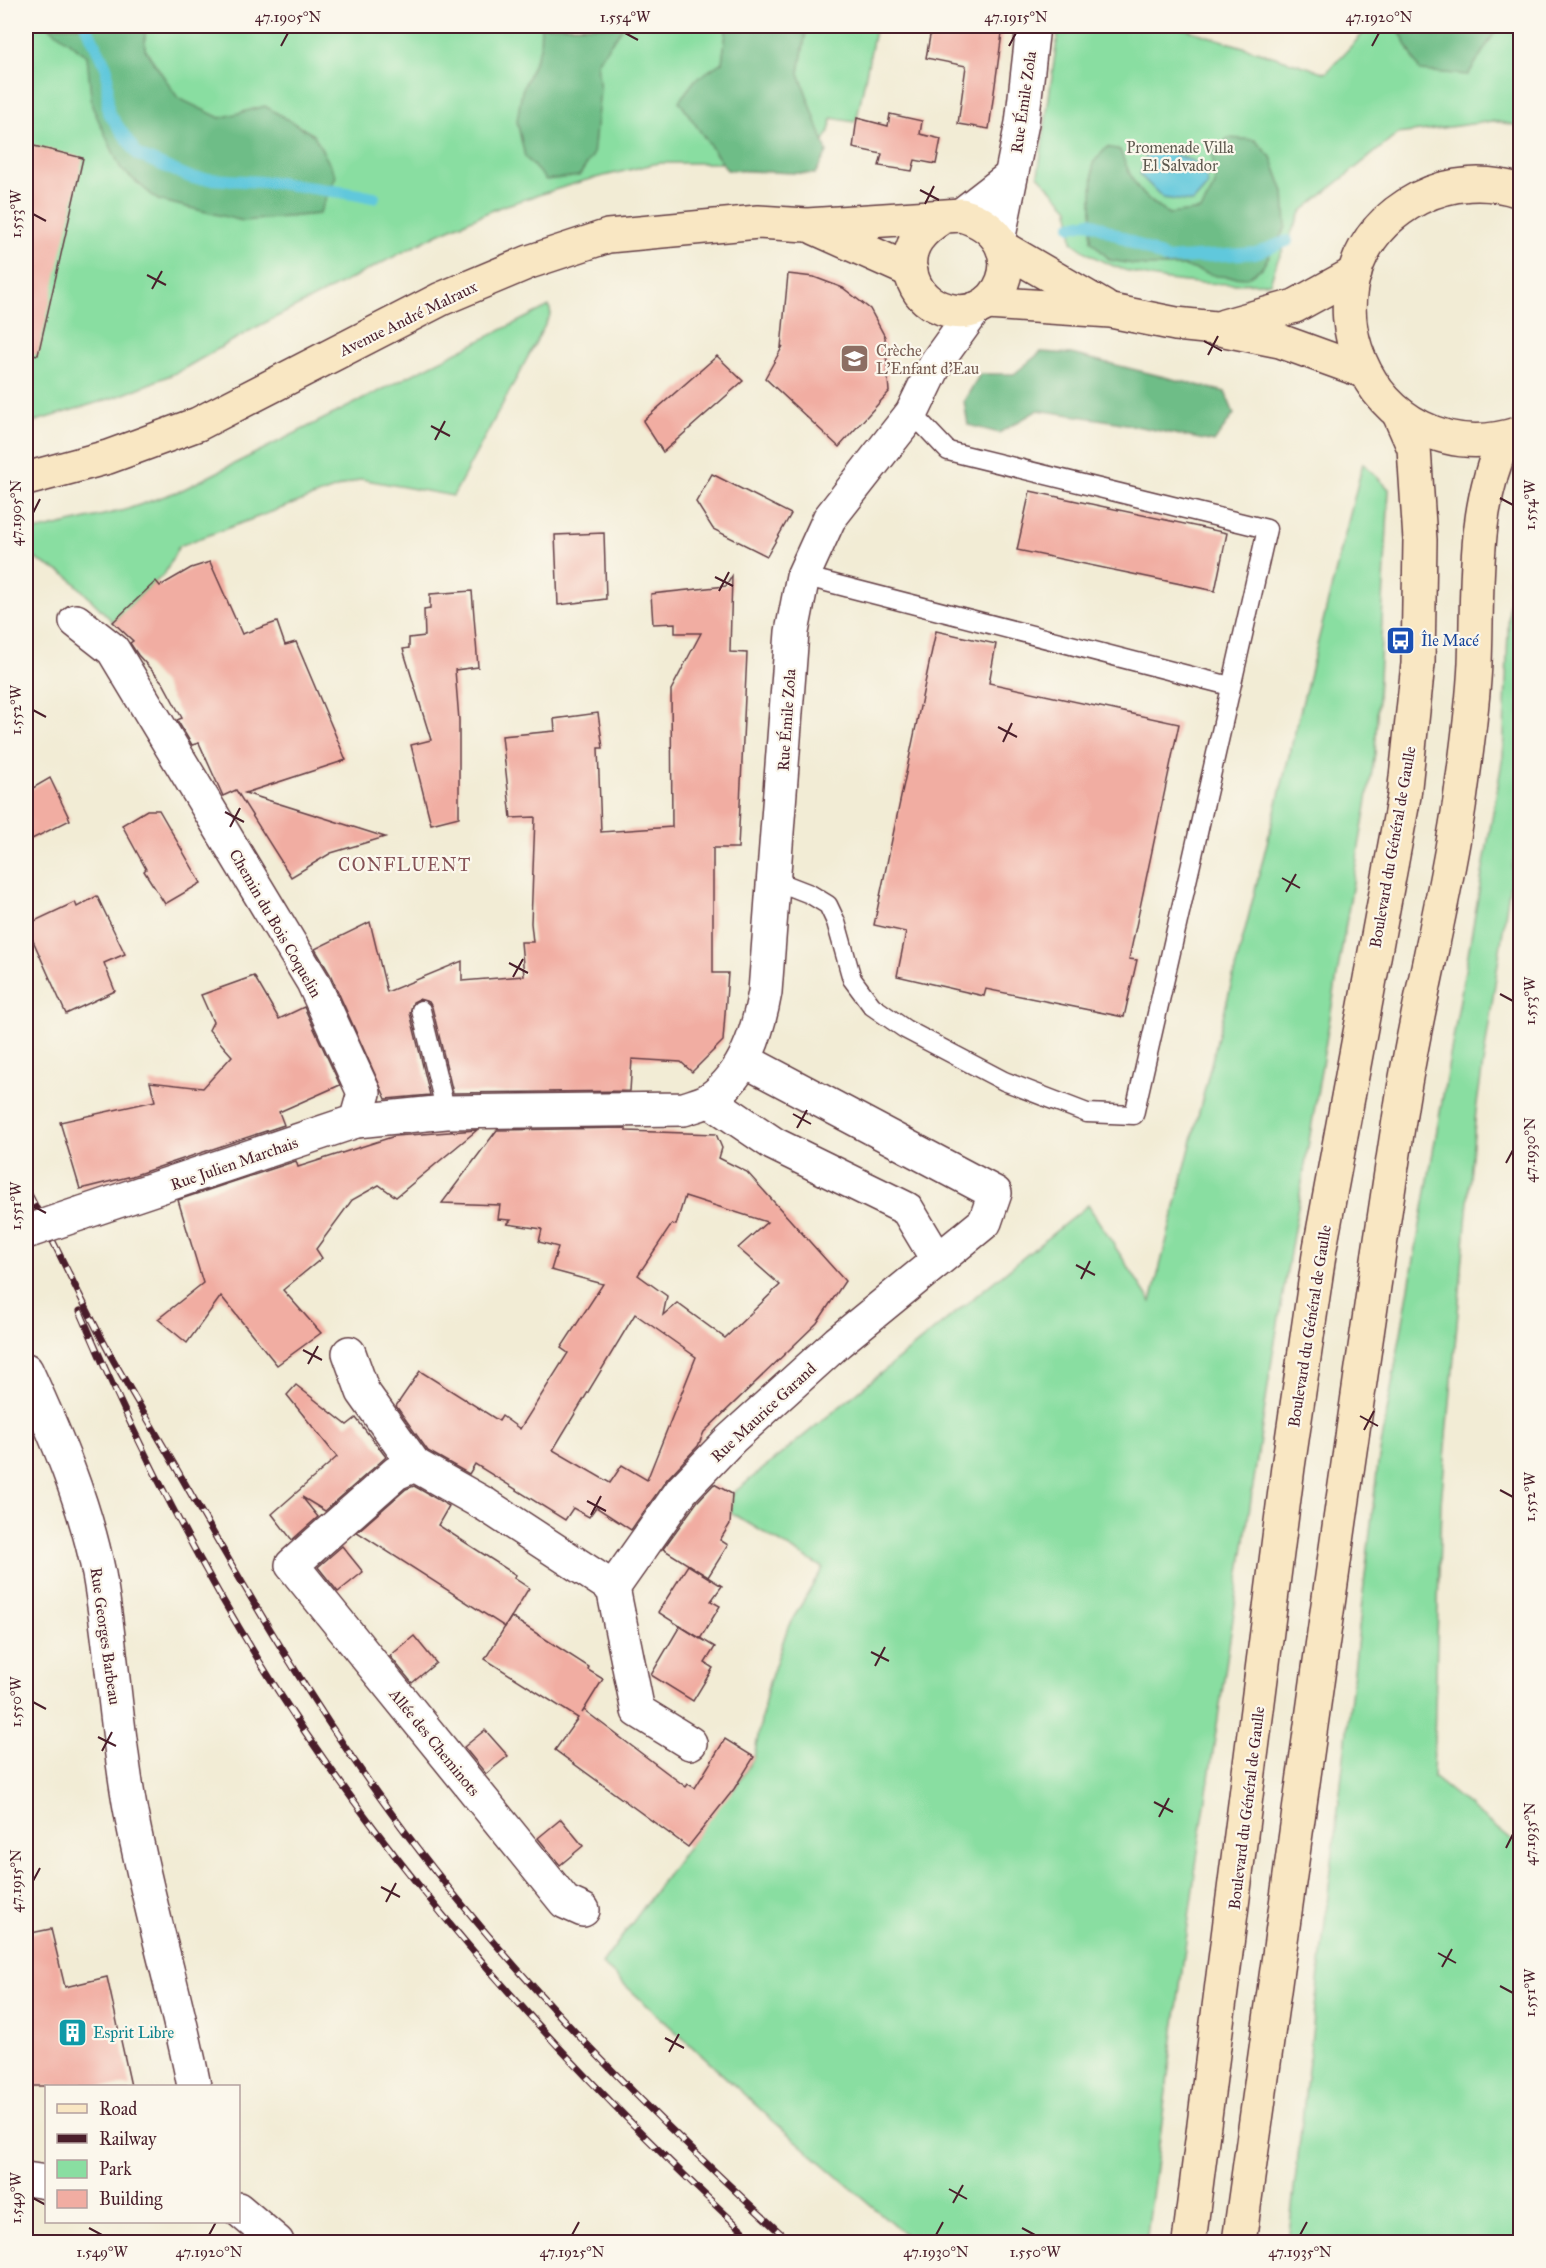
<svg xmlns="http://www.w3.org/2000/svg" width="1546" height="2268" font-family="'IM FELL Great Primer',serif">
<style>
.green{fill:#89dea1;stroke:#6a7e66;stroke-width:1.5}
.forest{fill:#6ebd87;stroke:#5c6e59;stroke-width:1.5}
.water{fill:#60c8dc;stroke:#557484;stroke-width:1.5}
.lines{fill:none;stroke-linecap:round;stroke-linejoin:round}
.stream{stroke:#60c8dc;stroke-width:12}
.building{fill:#f1ada2;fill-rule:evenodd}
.lane-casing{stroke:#633e44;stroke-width:21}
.street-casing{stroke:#633e44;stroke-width:36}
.secondary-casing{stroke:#633e44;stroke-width:36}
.lane{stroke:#fff;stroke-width:18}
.street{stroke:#fff;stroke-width:33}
.secondary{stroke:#f9e7c3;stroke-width:33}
.rail-casing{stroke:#4a1f2b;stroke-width:7}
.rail{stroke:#fbf7ec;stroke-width:4.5;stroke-dasharray:14;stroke-linecap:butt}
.street-bridge-casing{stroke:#633e44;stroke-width:36;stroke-linecap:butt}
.street-bridge{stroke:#fff;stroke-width:33}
.ticks{fill:none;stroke:#4a1f2b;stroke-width:2}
.labels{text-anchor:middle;stroke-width:4.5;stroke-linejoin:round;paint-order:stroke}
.street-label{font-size:16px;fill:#4a1f2b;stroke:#fbf7ec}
.park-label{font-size:16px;fill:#5d584e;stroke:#fbf7ec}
.education-label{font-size:16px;fill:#785e54;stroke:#fbf7ec;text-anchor:start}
.transit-label{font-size:16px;fill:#164399;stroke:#fbf7ec;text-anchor:start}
.culture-label{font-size:16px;fill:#0d838f;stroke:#fbf7ec;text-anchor:start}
.neighbourhood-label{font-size:18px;letter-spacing:1.5px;fill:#845155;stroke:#fbf7ec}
.neatline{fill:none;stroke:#4a1f2b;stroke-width:2}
.ticks-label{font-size:15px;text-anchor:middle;fill:#4a1f2b}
</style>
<rect width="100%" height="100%" fill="#fbf7ec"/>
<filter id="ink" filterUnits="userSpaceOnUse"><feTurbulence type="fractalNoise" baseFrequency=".0167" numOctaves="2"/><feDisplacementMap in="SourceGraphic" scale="12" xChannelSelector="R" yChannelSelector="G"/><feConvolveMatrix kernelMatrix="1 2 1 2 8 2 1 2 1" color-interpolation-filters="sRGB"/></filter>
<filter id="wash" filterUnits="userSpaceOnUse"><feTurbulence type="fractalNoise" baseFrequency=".008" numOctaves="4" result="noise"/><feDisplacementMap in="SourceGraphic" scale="24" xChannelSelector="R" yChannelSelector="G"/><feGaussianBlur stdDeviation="1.35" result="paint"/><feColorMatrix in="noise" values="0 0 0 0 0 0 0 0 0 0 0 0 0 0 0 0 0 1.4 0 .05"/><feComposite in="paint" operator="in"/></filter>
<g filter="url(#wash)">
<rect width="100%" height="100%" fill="#f2ecd5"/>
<!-- green -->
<g class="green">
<path d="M 26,26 L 876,26 L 857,118 L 854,122 L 832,118 L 829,131 L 810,173 L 735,163 L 658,163 L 583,181 L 500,207 L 438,234 L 251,330 L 178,372 L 119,396 L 26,424 Z"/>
<path d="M 1059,26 L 1176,26 L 1326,73 L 1370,26 L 1520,26 L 1520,126 L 1493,121 L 1398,134 L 1302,211 L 1277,262 L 1270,283 C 1204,285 1126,286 1072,242 L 1069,208 L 1038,175 Z"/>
<path d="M 549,306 L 551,314 L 453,496 L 361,479 L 179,546 L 165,573 L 113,622 L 68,576 L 26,554 L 26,533 L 125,510 L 182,490 Z"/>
<path d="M 1363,463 L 1389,489 L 1375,753 L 1273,1353 L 1197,1858 L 1146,2242 L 914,2242 L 771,2119 L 602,1964 L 720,1803 L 736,1787 L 754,1757 L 768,1686 L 788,1627 L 823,1568 L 731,1513 L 732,1494 L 1088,1205 L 1151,1302 Z"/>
<path d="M 1520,507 L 1520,816 L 1476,1111 L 1441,1503 L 1433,1777 L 1520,1847 L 1520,2242 L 1288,2242 L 1378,1463 L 1503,756 L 1513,509 Z"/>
</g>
<!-- forest -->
<g class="forest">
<path d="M 48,26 L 145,26 L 145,49 L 178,98 L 220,118 L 265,106 L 314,135 L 336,176 L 319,214 L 243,221 L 158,200 L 121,169 L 92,106 L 87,56 Z"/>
<path d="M 541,26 L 624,26 L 597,62 L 600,90 L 593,155 L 579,176 L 546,180 L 525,157 L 517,121 L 522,91 L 540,48 Z"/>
<path d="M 727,26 L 807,26 L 799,73 L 827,152 L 815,174 L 727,170 L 679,101 L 695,80 L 722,62 Z"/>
<path d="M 1402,26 L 1499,26 L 1468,75 L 1420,71 L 1400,32 Z"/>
<path d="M 1228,138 L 1255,140 L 1271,157 L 1284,192 L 1286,227 L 1262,268 L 1246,278 L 1217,276 L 1183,266 L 1145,266 L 1110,260 L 1091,241 L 1093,163 L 1107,147 L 1120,150 C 1132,182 1139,196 1169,214 L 1201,210 L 1215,185 L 1212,153 Z"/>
<path d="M 1041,352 L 1071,354 L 1225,392 L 1234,414 L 1214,442 L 1111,421 L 1038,410 L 999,433 L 968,425 L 964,401 L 980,374 L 1014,374 Z"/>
</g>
<!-- water -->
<path class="water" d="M 1158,147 L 1204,166 L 1208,185 L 1193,202 L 1163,198 L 1140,175 L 1145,158 Z"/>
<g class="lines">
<!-- stream -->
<g class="stream">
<path d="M 86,26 L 107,69 L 108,112 L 138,155 L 192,178 L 278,183 L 374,197"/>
<path d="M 1071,226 L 1090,222 L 1167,259 L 1256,253 L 1287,241"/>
</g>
</g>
<g id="blocks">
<!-- building -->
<g class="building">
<path d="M 942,26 L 1003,26 L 989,129 L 958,124 L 966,66 L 926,58 L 931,30 L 941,31 Z"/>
<path d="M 890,114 L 922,121 L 920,134 L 941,139 L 936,164 L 915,160 L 912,171 L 879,166 L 882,154 L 853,148 L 857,118 L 888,126 Z"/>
<path d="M 26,144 L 83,158 L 38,355 L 26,353 Z"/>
<path d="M 788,274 L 814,277 L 843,288 L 870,309 L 885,337 L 889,392 L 839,447 L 765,378 L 783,346 L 781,348 Z"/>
<path d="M 717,356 L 743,381 L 663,452 L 643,421 Z"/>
<path d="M 712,474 L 791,514 L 767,556 L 713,529 L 696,502 Z"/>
<path d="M 1030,491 L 1227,533 L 1215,591 L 1017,550 Z"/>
<path d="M 604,533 L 606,599 L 558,605 L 555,535 Z"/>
<path d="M 210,562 L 242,634 L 277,622 L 285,645 L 296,642 L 346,760 L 245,793 L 385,837 L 331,853 L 291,877 L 236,790 L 223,796 L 199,743 L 192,745 L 177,720 L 182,718 L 163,683 L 138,655 L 130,643 L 133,641 L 113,622 L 156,581 L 160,586 L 191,568 Z"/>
<path d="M 732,576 L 730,652 L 747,653 L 738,848 L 713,848 L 713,973 L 728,973 L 723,1041 L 692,1072 L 681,1062 L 632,1059 L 630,1091 L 453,1093 L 432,1007 L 429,1002 L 419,999 L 413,1002 L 410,1013 L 430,1095 L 386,1099 L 330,974 L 315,949 L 370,922 L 387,992 L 462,961 L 462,981 L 524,976 L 521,942 L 533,942 L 531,923 L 535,817 L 511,818 L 502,736 L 555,731 L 554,719 L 598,713 L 603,748 L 598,748 L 601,832 L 672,827 L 671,690 L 701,633 L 675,633 L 675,623 L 653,624 L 651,594 L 726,586 Z"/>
<path d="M 472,591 L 478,667 L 455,670 L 459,720 L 459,817 L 431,824 L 411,745 L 431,740 L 403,649 L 409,648 L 409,638 L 425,636 L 424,610 L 430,609 L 430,594 Z"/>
<path d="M 936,631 L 996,644 L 989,683 L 1179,724 L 1129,959 L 1137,960 L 1124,1017 L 986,989 L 984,996 L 897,976 L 906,932 L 874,925 Z"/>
<path d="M 50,778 L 70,820 L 26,842 L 26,792 Z"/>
<path d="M 147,810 L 159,810 L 201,883 L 165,904 L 144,871 L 146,869 L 122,825 Z"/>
<path d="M 97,896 L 125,954 L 104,963 L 115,991 L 66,1014 L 26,925 L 75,902 L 77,907 Z"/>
<path d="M 254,976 L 279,1019 L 304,1007 L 340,1085 L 279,1112 L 284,1125 L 132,1176 L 80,1189 L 60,1122 L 155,1101 L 150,1082 L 203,1088 L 232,1056 L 209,1030 L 213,1022 L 201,995 Z"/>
<path d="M 626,1128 L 626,1131 L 716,1134 L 722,1148 L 719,1158 L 747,1172 L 845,1281 L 817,1323 L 704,1432 L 698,1446 L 667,1479 L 631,1530 L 596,1507 L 589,1517 L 573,1508 L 565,1520 L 475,1464 L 469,1474 L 428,1451 L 396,1406 L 420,1371 L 499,1421 L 502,1416 L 520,1429 L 568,1353 L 561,1348 L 603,1284 L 551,1270 L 558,1247 L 539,1242 L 542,1229 L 507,1224 L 511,1220 L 498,1219 L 500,1205 L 442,1203 L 497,1130 ZM 685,1196 L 767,1222 L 738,1248 L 780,1285 L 725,1338 L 677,1303 L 663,1315 L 667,1296 L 638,1275 L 672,1224 L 676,1225 ZM 635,1314 L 696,1357 L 647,1480 L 622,1465 L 610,1483 L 553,1450 Z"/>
<path d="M 477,1130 L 396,1197 L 379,1185 L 352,1200 L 316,1249 L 322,1258 L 283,1290 L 321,1333 L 277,1365 L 221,1296 L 187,1343 L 158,1319 L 203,1283 L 178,1200 L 296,1161 L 298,1167 L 395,1136 Z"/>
<path d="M 296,1385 L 347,1425 L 356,1418 L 386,1457 L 325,1511 L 302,1497 L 318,1517 L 292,1540 L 272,1514 L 337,1457 L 287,1395 Z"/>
<path d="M 714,1484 L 732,1494 L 730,1524 L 720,1540 L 728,1545 L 708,1577 L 663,1549 L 697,1502 Z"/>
<path d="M 414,1486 L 449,1506 L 438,1525 L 516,1575 L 514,1578 L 529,1588 L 505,1627 L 357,1532 L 406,1489 Z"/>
<path d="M 342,1546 L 363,1572 L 338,1592 L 318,1567 Z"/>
<path d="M 688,1565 L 722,1586 L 711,1601 L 720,1606 L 700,1639 L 658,1612 Z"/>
<path d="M 511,1617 L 589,1667 L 588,1670 L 603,1679 L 582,1713 L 584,1710 L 686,1787 L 688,1784 L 695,1788 L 725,1739 L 754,1757 L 734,1789 L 688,1847 L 555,1750 L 578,1718 L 485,1659 Z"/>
<path d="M 680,1626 L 715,1647 L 705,1663 L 713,1668 L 693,1701 L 651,1675 Z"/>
<path d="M 414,1636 L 436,1663 L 412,1683 L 390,1656 Z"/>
<path d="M 485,1730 L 508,1756 L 486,1774 L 464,1747 Z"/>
<path d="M 561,1819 L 583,1846 L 560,1865 L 538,1838 Z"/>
<path d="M 51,1929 L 65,1987 L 107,1977 L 131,2086 L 26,2086 L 26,1934 Z"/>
</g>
</g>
</g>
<g filter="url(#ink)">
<use href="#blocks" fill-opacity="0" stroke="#633e44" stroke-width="1.5"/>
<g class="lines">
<defs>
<g id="lane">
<path d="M 803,576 L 1230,686"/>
<path d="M 774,880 L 810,894 L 828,905 L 836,922 L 852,979 L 872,1006 L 905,1029 L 1004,1081 L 1087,1113 L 1134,1115 L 1267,529 L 948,451 L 912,413"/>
<path d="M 421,1010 L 446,1112"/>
</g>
<g id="street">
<path d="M 961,215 L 1010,177"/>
<path d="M 999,236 L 1022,123 L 1033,26"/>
<path d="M 76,621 L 113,650 L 313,982 L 364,1093 L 356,1121"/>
<path d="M 709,1100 L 774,1144 L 907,1209 L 937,1259"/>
<path d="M 82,1213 L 356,1121 L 446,1112 L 684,1109 C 692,1106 703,1104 710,1099 C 745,1075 758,1031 765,992 L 792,632 L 803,576 L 829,519 L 912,413 L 936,363 L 975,309"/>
<path d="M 349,1353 L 363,1392 L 415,1465"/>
<path d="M 26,1370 C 56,1435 85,1503 99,1574 C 113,1653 116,1734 131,1813 C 148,1905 176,1994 194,2086"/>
<path d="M 613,1588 L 682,1490 L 731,1439 L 838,1342 L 985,1222 L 995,1193 L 744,1060"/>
<path d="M 583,1910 L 565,1902 L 292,1565 L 396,1473 L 415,1465 L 486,1505 L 613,1588 L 638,1711 L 690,1743"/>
<path d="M 26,2179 L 46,2182"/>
<path d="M 238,2209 L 277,2242"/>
</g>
<g id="secondary">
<path d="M 1520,191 C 1487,180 1451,182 1419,198 C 1279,271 1369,482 1520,433"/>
<path d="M 815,228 L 911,271"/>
<path d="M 1003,248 L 1104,307"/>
<path d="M 987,303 L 1111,311 L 1176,324 L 1215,328 L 1280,341 L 1363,371"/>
<path d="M 1224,326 L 1295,306 L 1355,273"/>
<path d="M 26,479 L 108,457 L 198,424 L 441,299 L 529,262 L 608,236 L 758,222 L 807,225 L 961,215 C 1043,238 999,338 935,305 C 920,298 913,284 910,269 C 907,245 922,230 941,218"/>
<path d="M 1189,2242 L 1288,1467 L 1320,1248 L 1404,796 L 1418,664 L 1420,540 L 1414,448 L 1399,414"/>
<path d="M 1239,2242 C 1292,1864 1343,1485 1401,1107 C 1417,1004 1445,903 1460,800 C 1466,755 1473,709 1475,663 C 1478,588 1472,508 1505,438"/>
</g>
</defs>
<!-- lane casing -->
<use href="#lane" class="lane-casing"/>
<!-- street casing -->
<use href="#street" class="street-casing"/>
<!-- secondary casing -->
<use href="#secondary" class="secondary-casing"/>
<!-- lane -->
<use href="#lane" class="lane"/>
<!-- street -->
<use href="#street" class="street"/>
<!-- secondary -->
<use href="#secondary" class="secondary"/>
<defs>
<g id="rail">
<path d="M 28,1192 C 56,1246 82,1302 111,1356 C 136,1400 162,1443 187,1487 C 250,1598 314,1707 389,1810 C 505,1970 646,2109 790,2242"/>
<path d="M 80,1311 C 142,1457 216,1600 305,1732 C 433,1920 588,2088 755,2242"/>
</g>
</defs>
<!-- rail casing -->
<use href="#rail" class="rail-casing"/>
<!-- rail -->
<use href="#rail" class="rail"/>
<defs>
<path id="street-bridge" d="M 26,1232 L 82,1213"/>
</defs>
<!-- street-bridge casing -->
<use href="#street-bridge" class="street-bridge-casing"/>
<!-- street-bridge -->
<use href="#street-bridge" class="street-bridge"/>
</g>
</g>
<!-- ticks -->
<path class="ticks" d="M 625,33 L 638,40M 281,46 L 288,33M 1009,46 L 1016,33M 1372,46 L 1379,33M 920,190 L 939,200M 925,204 L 934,186M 33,214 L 46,221M 147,275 L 166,285M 152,289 L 162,271M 1204,341 L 1222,351M 1208,355 L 1218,336M 431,426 L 450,436M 435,440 L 445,421M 1500,498 L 1513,505M 33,513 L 40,499M 715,577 L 733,586M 719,591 L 729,572M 33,710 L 46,717M 998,727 L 1017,737M 1003,742 L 1012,723M 225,812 L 244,822M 230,827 L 240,808M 1282,878 L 1300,888M 1286,892 L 1296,874M 509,963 L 528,973M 513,977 L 523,959M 1500,994 L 1513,1001M 793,1114 L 811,1124M 797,1128 L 807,1110M 1506,1163 L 1513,1150M 33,1206 L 46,1213M 1076,1265 L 1095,1275M 1081,1279 L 1090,1261M 303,1350 L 322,1360M 308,1364 L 318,1346M 1360,1416 L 1378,1426M 1364,1430 L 1374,1411M 1500,1490 L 1513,1497M 587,1501 L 606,1511M 591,1515 L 601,1496M 871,1652 L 889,1661M 875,1666 L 885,1647M 33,1702 L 46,1709M 98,1737 L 116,1746M 102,1751 L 112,1732M 1154,1802 L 1173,1812M 1159,1817 L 1169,1798M 1506,1848 L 1513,1834M 33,1881 L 40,1868M 381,1887 L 400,1897M 386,1902 L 396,1883M 1438,1953 L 1456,1963M 1442,1967 L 1452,1949M 1500,1986 L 1513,1993M 665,2038 L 684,2048M 669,2052 L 679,2034M 949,2189 L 967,2199M 33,2198 L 46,2205M 953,2203 L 963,2185M 89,2228 L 102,2235M 1022,2228 L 1035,2235M 209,2235 L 216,2222M 572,2235 L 579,2222M 936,2235 L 943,2222M 1300,2235 L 1307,2222"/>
<!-- icons -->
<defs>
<symbol id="school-square" viewBox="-11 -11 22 22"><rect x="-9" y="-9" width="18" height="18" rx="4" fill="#8d6e63" stroke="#fbf7ec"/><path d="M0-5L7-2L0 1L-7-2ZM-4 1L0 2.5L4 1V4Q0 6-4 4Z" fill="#fff"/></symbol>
<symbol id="bus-square" viewBox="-11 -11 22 22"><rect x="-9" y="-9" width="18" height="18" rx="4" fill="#1a4fb4" stroke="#fbf7ec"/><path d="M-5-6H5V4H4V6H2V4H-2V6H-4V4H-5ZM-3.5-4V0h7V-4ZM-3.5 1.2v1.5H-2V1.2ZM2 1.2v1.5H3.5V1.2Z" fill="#fff"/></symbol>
<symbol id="building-square" viewBox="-11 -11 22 22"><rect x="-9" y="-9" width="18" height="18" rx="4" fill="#0f9aa8" stroke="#fbf7ec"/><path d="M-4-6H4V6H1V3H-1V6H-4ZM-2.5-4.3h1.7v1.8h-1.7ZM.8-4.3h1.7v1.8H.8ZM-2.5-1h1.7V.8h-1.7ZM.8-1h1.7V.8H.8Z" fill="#fff"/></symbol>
</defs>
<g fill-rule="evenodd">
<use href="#school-square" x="838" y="342" width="33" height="33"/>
<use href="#bus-square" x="1384" y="624" width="33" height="33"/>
<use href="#building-square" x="56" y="2016" width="33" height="33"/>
</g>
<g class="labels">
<!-- street labels -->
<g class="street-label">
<text transform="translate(1023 102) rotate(-82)" y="6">Rue Émile Zola</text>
<text transform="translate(408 318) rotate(-26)" y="6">Avenue André Malraux</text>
<text transform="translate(786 720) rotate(-86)" y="6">Rue Émile Zola</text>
<text transform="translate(1392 847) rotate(-80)" y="6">Boulevard du Général de Gaulle</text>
<text transform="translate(276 923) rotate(60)" y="6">Chemin du Bois Coquelin</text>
<text transform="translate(234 1163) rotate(-19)" y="6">Rue Julien Marchais</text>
<text transform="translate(1309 1326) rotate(-81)" y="6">Boulevard du Général de Gaulle</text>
<text transform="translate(763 1412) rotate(-43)" y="6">Rue Maurice Garand</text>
<text transform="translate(106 1636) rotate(82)" y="6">Rue Georges Barbeau</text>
<text transform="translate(435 1742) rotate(51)" y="6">Allée des Cheminots</text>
<text transform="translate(1246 1808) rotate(-83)" y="6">Boulevard du Général de Gaulle</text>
</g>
<!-- park labels -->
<g class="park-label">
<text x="1180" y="153">Promenade Villa<tspan x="1180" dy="18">El Salvador</tspan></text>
</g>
<!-- education labels -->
<g class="education-label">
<text x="876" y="356">Crèche<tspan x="876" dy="18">L'Enfant d'Eau</tspan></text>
</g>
<!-- transit labels -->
<g class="transit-label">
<text x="1421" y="646">Île Macé</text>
</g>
<!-- culture labels -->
<g class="culture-label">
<text x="93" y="2038">Esprit Libre</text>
</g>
<!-- neighbourhood labels -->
<g class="neighbourhood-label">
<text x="405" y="871">CONFLUENT</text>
</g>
</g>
<!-- margin -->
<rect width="1546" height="2268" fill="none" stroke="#fbf7ec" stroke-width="66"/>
<!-- legend -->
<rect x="45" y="2085" width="195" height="138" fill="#fbf7ec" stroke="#b4a19f" stroke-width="1.5"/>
<rect x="57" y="2104" width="30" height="9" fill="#f9e7c3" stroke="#b4a19f" stroke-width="1.5"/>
<text x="99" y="2115" font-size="18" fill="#4a1f2b">Road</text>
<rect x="57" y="2134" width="30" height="9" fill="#4a1f2b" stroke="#b4a19f" stroke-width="1.5"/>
<text x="99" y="2145" font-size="18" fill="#4a1f2b">Railway</text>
<rect x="57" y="2160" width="30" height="18" fill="#89dea1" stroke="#b4a19f" stroke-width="1.5"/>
<text x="99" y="2175" font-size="18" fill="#4a1f2b">Park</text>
<rect x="57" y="2190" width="30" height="18" fill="#f1ada2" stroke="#b4a19f" stroke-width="1.5"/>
<text x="99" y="2205" font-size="18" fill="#4a1f2b">Building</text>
<rect x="33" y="33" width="1480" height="2202" class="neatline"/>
<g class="ticks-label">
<text x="288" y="22">47.1905°N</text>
<text x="625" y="22">1.554°W</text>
<text x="1016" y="22">47.1915°N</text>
<text x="1379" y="22">47.1920°N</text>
<text transform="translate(16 214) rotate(-90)" y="5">1.553°W</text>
<text transform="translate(1530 505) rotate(-90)" y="5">1.554°W</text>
<text transform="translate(16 513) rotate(-90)" y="5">47.1905°N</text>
<text transform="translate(16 710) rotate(-90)" y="5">1.552°W</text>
<text transform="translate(1530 1001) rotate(-90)" y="5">1.553°W</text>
<text transform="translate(1530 1150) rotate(-90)" y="5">47.1930°N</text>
<text transform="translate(16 1206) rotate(-90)" y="5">1.551°W</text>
<text transform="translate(1530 1497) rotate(-90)" y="5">1.552°W</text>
<text transform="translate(16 1702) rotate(-90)" y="5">1.550°W</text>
<text transform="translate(1530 1834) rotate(-90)" y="5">47.1935°N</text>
<text transform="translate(16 1881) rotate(-90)" y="5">47.1915°N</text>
<text transform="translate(1530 1993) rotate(-90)" y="5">1.551°W</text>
<text transform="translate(16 2198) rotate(-90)" y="5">1.549°W</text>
<text x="102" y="2257">1.549°W</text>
<text x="209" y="2257">47.1920°N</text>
<text x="572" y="2257">47.1925°N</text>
<text x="936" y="2257">47.1930°N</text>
<text x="1035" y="2257">1.550°W</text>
<text x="1300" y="2257">47.1935°N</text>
</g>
</svg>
